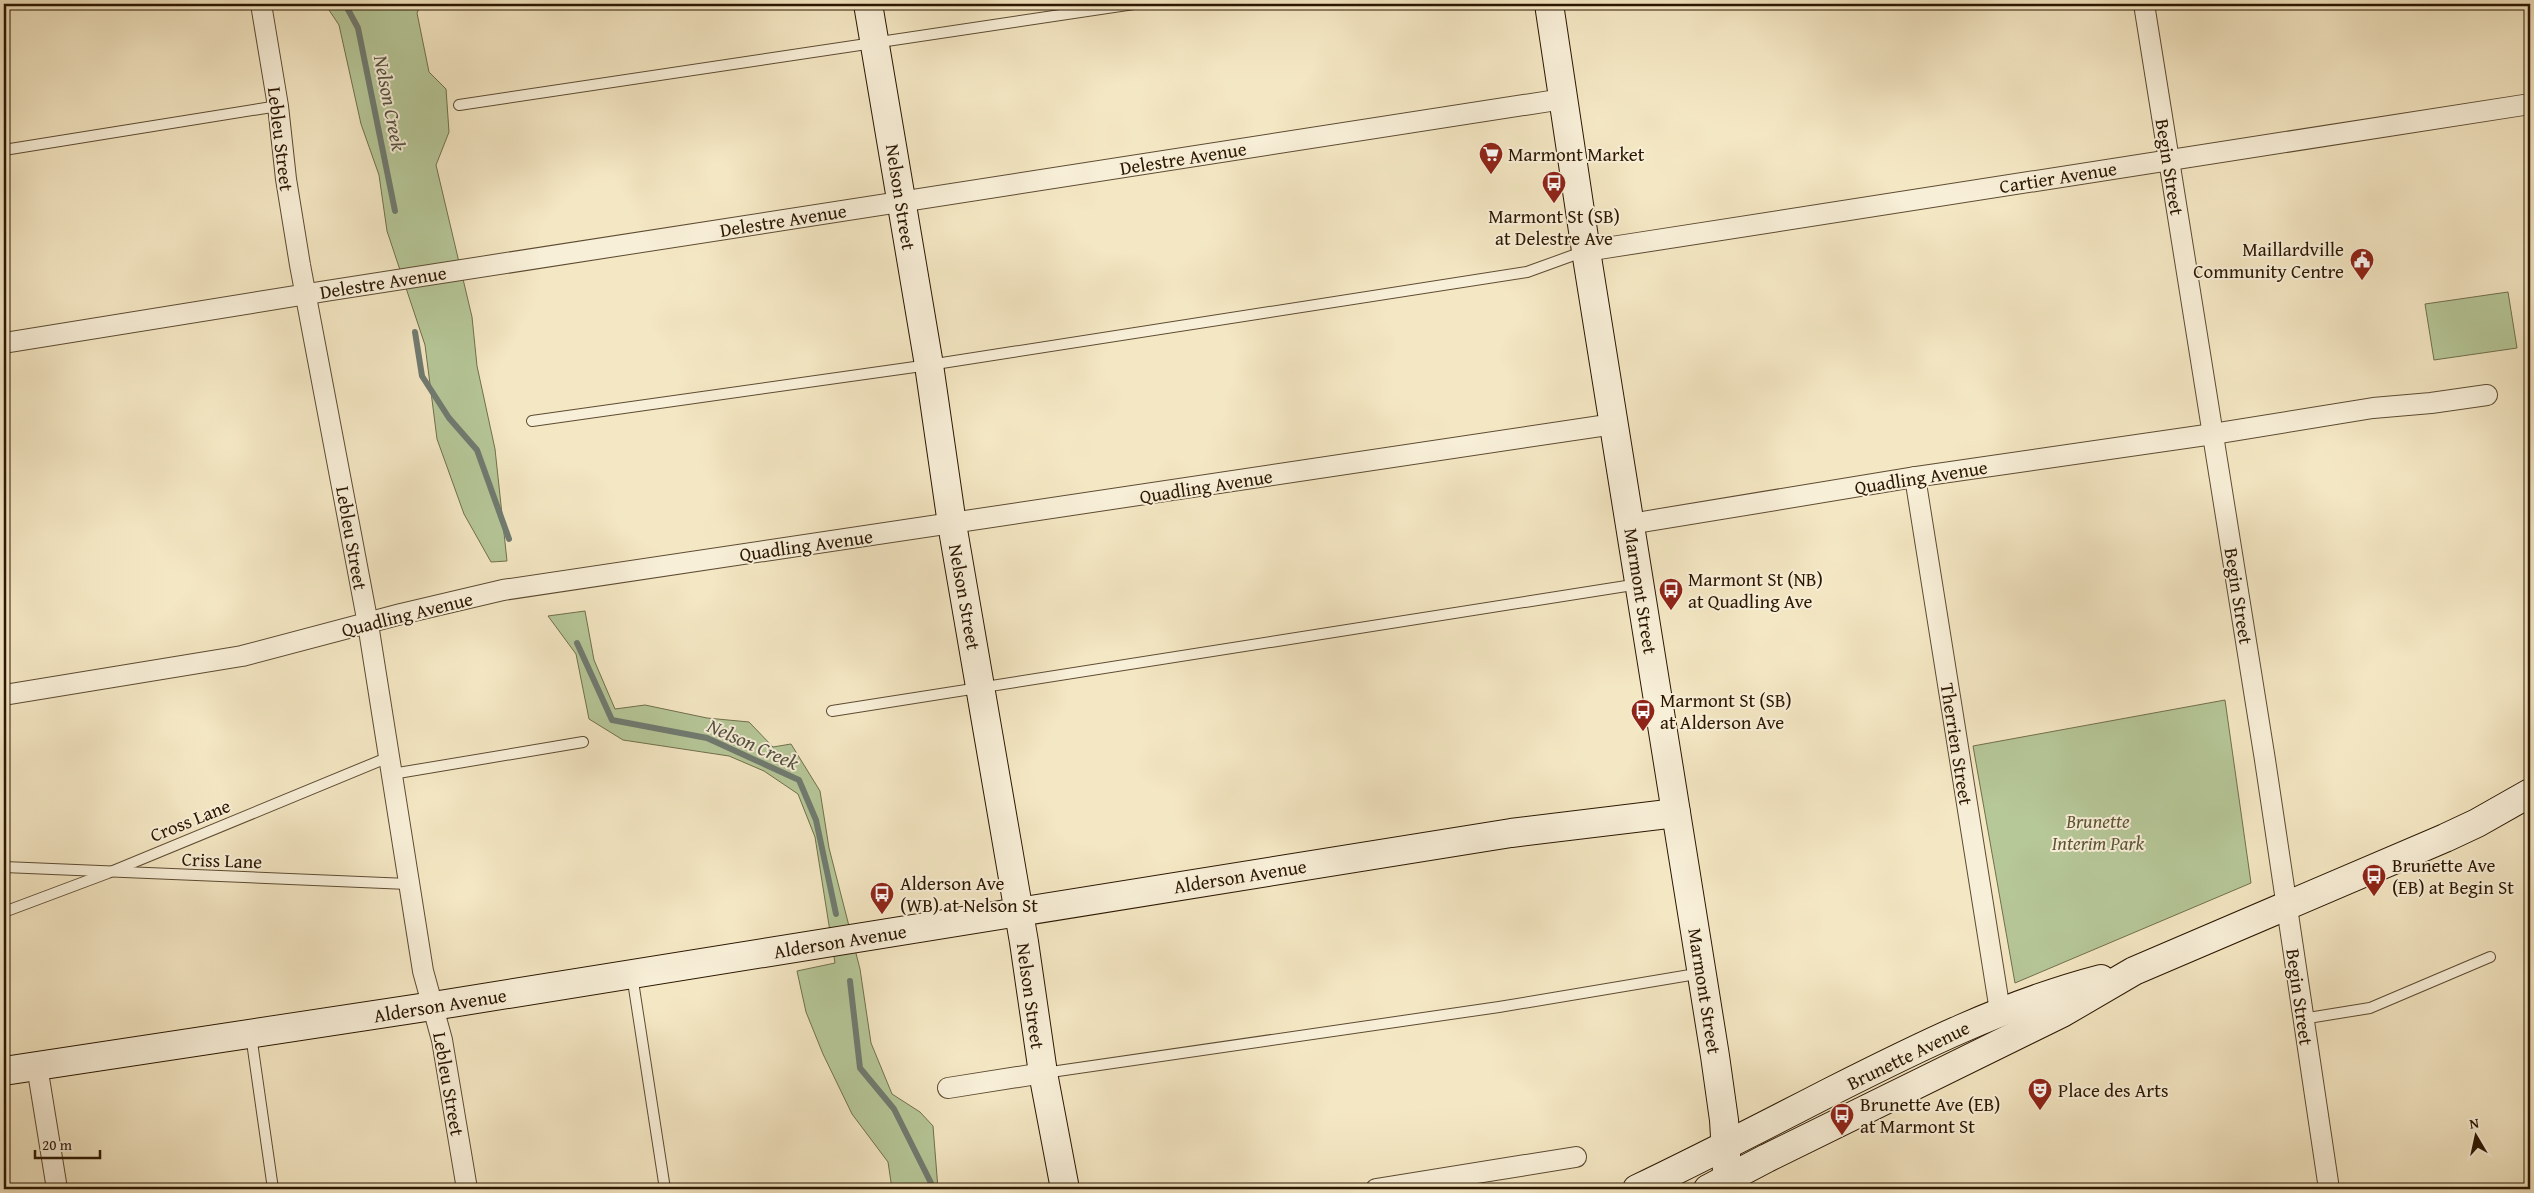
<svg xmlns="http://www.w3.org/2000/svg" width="2534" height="1193" font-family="'Gentium Book Plus',serif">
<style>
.green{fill:#b6c798;stroke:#706f4c}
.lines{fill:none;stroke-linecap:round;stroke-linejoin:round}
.stream{stroke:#707b71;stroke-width:6}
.lane-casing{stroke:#5d4b32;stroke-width:12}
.street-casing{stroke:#5d4b32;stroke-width:22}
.secondary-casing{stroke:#2b1701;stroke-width:30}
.lane{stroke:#f8efd8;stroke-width:10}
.street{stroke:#f8efd8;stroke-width:20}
.secondary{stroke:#f8efd8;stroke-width:28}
.labels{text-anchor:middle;stroke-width:4;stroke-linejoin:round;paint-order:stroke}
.street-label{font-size:19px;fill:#2b1701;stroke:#f8efd8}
.poi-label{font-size:19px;fill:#2b1701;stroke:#f8efd8;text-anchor:start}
.park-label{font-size:19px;font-style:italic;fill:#5c5536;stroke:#f8efd8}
.water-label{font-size:20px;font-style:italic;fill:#535142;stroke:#f8efd8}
</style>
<rect width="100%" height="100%" fill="#f4e7c3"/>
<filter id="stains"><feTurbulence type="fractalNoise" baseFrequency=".004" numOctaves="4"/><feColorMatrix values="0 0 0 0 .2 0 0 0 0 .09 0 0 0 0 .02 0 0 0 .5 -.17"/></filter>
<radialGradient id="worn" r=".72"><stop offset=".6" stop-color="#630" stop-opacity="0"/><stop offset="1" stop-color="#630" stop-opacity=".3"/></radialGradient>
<!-- green -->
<g class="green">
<path d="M 325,4 L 421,4 L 417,13 L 429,72 L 446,89 L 449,132 L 436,165 L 472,317 L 477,366 L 495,449 L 507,561 L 491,562 L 464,514 L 437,439 L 425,345 L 387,231 L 379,175 L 361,124 L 339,25 Z"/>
<path d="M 2508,292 L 2517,348 L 2434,360 L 2425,304 Z"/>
<path d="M 585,611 L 594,660 L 615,709 L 645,705 L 707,718 L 749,722 L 773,747 L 791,744 L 820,791 L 829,848 L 860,969 L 871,1043 L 892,1094 L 920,1112 L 933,1126 L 938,1189 L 892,1189 L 888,1162 L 852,1114 L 823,1054 L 806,1012 L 797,971 L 835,963 L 815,837 L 798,794 L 764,771 L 729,756 L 623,740 L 589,719 L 576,654 L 548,616 Z"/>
<path d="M 2225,700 L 2251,883 L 2015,983 L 1973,746 Z"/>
</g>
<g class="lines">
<!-- stream -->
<g class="stream">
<path d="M 345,4 L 358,28 L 395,211"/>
<path d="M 415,332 L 422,376 L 449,418 L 477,450 L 509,539"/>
<path d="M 577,643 L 612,720 L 707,738 L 799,780 L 816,820 L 836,914"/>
<path d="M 850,981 L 860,1068 L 894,1109 L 934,1189"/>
</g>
<defs>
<g id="lane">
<path d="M 459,105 L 1134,4"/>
<path d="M 4,150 L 278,106"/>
<path d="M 532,421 L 929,365 L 1527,272 L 1585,251"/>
<path d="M 832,711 L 1639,584"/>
<path d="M 392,774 L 583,742"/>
<path d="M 4,867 L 408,884"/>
<path d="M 4,912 L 108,873 L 389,757"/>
<path d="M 632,975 L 665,1189"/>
<path d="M 2302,1019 L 2370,1008 L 2490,957"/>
<path d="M 251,1035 L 273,1189"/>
<path d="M 1044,1073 L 1499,1007 L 1702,973"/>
</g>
<g id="street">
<path d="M 261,4 L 278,106 L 286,179 L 300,265 L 368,624 L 423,971 L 442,1040 L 467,1189"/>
<path d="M 2144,4 L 2265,760 L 2329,1189"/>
<path d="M 1586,251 L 2530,104"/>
<path d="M 4,343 L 326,291 L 1563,99"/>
<path d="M 1915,477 L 2000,1011"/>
<path d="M 1630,524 L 1915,477 L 2213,434 L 2373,408 L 2431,403 L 2487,395"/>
<path d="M 4,695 L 242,656 L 401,614 L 503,590 L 1614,424"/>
<path d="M 37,1066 L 57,1189"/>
<path d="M 948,1088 L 1043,1073"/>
<path d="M 1376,1189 L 1576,1157"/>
</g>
<g id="secondary">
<path d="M 868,4 L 929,365 L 952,524 L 1024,942 L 1043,1073 L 1065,1189"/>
<path d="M 1549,4 L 1586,251 L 1715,1056 L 1724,1120 L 1728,1189"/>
<path d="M 4,1071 L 433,1006 L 1511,833 L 1676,813"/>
<path d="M 1637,1189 C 1702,1158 1766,1125 1830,1092 C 1917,1048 2005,1004 2101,979"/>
<path d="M 1708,1189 L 1767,1158 L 2062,1013 L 2134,971 L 2445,838 L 2477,823 L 2530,793"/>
</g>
</defs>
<!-- lane casing -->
<use href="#lane" class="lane-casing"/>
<!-- street casing -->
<use href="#street" class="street-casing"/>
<!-- secondary casing -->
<use href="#secondary" class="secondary-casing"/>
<!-- lane -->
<use href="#lane" class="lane"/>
<!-- street -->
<use href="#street" class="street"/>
<!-- secondary -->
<use href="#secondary" class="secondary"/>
</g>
<!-- icons -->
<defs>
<symbol id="supermarket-pin" viewBox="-11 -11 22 30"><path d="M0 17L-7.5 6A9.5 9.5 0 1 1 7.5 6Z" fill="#8f2418" stroke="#f8efd8"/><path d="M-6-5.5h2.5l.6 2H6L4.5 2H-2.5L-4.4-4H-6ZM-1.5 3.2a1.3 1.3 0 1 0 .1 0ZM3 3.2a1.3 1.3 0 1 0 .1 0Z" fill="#fff"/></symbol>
<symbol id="bus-pin" viewBox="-11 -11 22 30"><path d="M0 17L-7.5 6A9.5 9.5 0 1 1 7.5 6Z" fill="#8f2418" stroke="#f8efd8"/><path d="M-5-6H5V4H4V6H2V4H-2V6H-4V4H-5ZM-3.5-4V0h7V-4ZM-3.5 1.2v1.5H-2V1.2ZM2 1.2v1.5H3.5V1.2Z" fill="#fff"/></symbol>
<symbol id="civic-pin" viewBox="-11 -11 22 30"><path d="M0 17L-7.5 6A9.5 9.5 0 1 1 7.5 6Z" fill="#8f2418" stroke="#f8efd8"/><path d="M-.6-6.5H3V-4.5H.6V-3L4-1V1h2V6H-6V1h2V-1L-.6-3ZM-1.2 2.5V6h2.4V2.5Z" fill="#fff"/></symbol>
<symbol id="theatre-pin" viewBox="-11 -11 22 30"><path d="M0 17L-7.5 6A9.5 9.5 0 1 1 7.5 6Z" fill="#8f2418" stroke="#f8efd8"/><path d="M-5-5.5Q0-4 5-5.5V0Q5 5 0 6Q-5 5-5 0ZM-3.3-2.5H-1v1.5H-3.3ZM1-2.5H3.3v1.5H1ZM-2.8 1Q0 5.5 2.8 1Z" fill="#fff"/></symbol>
</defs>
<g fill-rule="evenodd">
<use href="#supermarket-pin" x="1477" y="140" width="28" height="38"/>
<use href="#bus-pin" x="1540" y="169" width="28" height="38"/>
<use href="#civic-pin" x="2348" y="246" width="28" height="38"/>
<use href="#bus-pin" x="1657" y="576" width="28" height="38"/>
<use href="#bus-pin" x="1629" y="697" width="28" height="38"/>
<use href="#bus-pin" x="2360" y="862" width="28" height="38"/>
<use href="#bus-pin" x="868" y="880" width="28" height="38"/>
<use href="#theatre-pin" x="2026" y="1076" width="28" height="38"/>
<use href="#bus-pin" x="1828" y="1101" width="28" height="38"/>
</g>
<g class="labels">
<!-- street labels -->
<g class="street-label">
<text transform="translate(281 139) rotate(83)" y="7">Lebleu Street</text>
<text transform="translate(1183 158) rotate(-9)" y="7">Delestre Avenue</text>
<text transform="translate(2170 167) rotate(81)" y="7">Begin Street</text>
<text transform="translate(2058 177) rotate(-9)" y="7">Cartier Avenue</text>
<text transform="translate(901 197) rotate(81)" y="7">Nelson Street</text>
<text transform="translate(783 220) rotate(-9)" y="7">Delestre Avenue</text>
<text transform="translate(383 282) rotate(-9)" y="7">Delestre Avenue</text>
<text transform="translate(1921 477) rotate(-9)" y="7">Quadling Avenue</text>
<text transform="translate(1206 486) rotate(-9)" y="7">Quadling Avenue</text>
<text transform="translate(352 538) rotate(80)" y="7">Lebleu Street</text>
<text transform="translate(806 545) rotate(-8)" y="7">Quadling Avenue</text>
<text transform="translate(1641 591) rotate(81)" y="7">Marmont Street</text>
<text transform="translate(2239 596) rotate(81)" y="7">Begin Street</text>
<text transform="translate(965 597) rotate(80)" y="7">Nelson Street</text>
<text transform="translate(407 614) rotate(-14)" y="7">Quadling Avenue</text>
<text transform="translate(1957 744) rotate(81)" y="7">Therrien Street</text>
<text transform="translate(190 820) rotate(-22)" y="7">Cross Lane</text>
<text transform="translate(222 860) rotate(2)" y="7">Criss Lane</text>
<text transform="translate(1240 876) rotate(-9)" y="7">Alderson Avenue</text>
<text transform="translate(840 941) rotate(-9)" y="7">Alderson Avenue</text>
<text transform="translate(1705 991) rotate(81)" y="7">Marmont Street</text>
<text transform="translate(1031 996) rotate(82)" y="7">Nelson Street</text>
<text transform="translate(2300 997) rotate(82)" y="7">Begin Street</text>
<text transform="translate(440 1005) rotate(-9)" y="7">Alderson Avenue</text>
<text transform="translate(1908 1055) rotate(-26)" y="7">Brunette Avenue</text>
<text transform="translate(449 1084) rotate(80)" y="7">Lebleu Street</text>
</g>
<!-- poi labels -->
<g class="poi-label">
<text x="1508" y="161">Marmont Market</text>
<text x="1554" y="223" text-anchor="middle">Marmont St (SB)<tspan x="1554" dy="22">at Delestre Ave</tspan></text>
<text x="2344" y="256" text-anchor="end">Maillardville<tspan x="2344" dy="22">Community Centre</tspan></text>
<text x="1688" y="586">Marmont St (NB)<tspan x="1688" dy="22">at Quadling Ave</tspan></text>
<text x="1660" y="707">Marmont St (SB)<tspan x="1660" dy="22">at Alderson Ave</tspan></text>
<text x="2392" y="872">Brunette Ave<tspan x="2392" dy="22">(EB) at Begin St</tspan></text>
<text x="900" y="890">Alderson Ave<tspan x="900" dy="22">(WB) at Nelson St</tspan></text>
<text x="2058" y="1097">Place des Arts</text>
<text x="1860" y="1111">Brunette Ave (EB)<tspan x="1860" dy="22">at Marmont St</tspan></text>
</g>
<!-- park labels -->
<g class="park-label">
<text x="2098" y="828">Brunette<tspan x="2098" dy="22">Interim Park</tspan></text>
</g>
<!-- water labels -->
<g class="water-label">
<text transform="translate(390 103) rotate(79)" y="7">Nelson Creek</text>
<text transform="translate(753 744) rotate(24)" y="7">Nelson Creek</text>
</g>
</g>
<!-- margin -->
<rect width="2534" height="1193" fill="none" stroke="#f4e7c3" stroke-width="20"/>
<rect x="5" y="5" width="2524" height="1183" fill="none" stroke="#2b1701" stroke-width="2.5"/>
<rect x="10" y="10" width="2514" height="1173" fill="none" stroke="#2b1701"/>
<!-- north arrow -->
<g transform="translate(2476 1136) rotate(351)" stroke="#f8efd8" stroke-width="4" paint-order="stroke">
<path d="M0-4L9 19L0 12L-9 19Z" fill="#2b1701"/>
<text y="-8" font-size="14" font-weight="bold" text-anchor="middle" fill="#2b1701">N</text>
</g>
<!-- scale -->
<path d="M35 1150v8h65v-8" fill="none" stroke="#2b1701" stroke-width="2.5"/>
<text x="42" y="1150" font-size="15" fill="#2b1701" stroke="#f8efd8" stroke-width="4" paint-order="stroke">20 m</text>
<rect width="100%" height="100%" filter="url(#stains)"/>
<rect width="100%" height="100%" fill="url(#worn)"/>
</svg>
